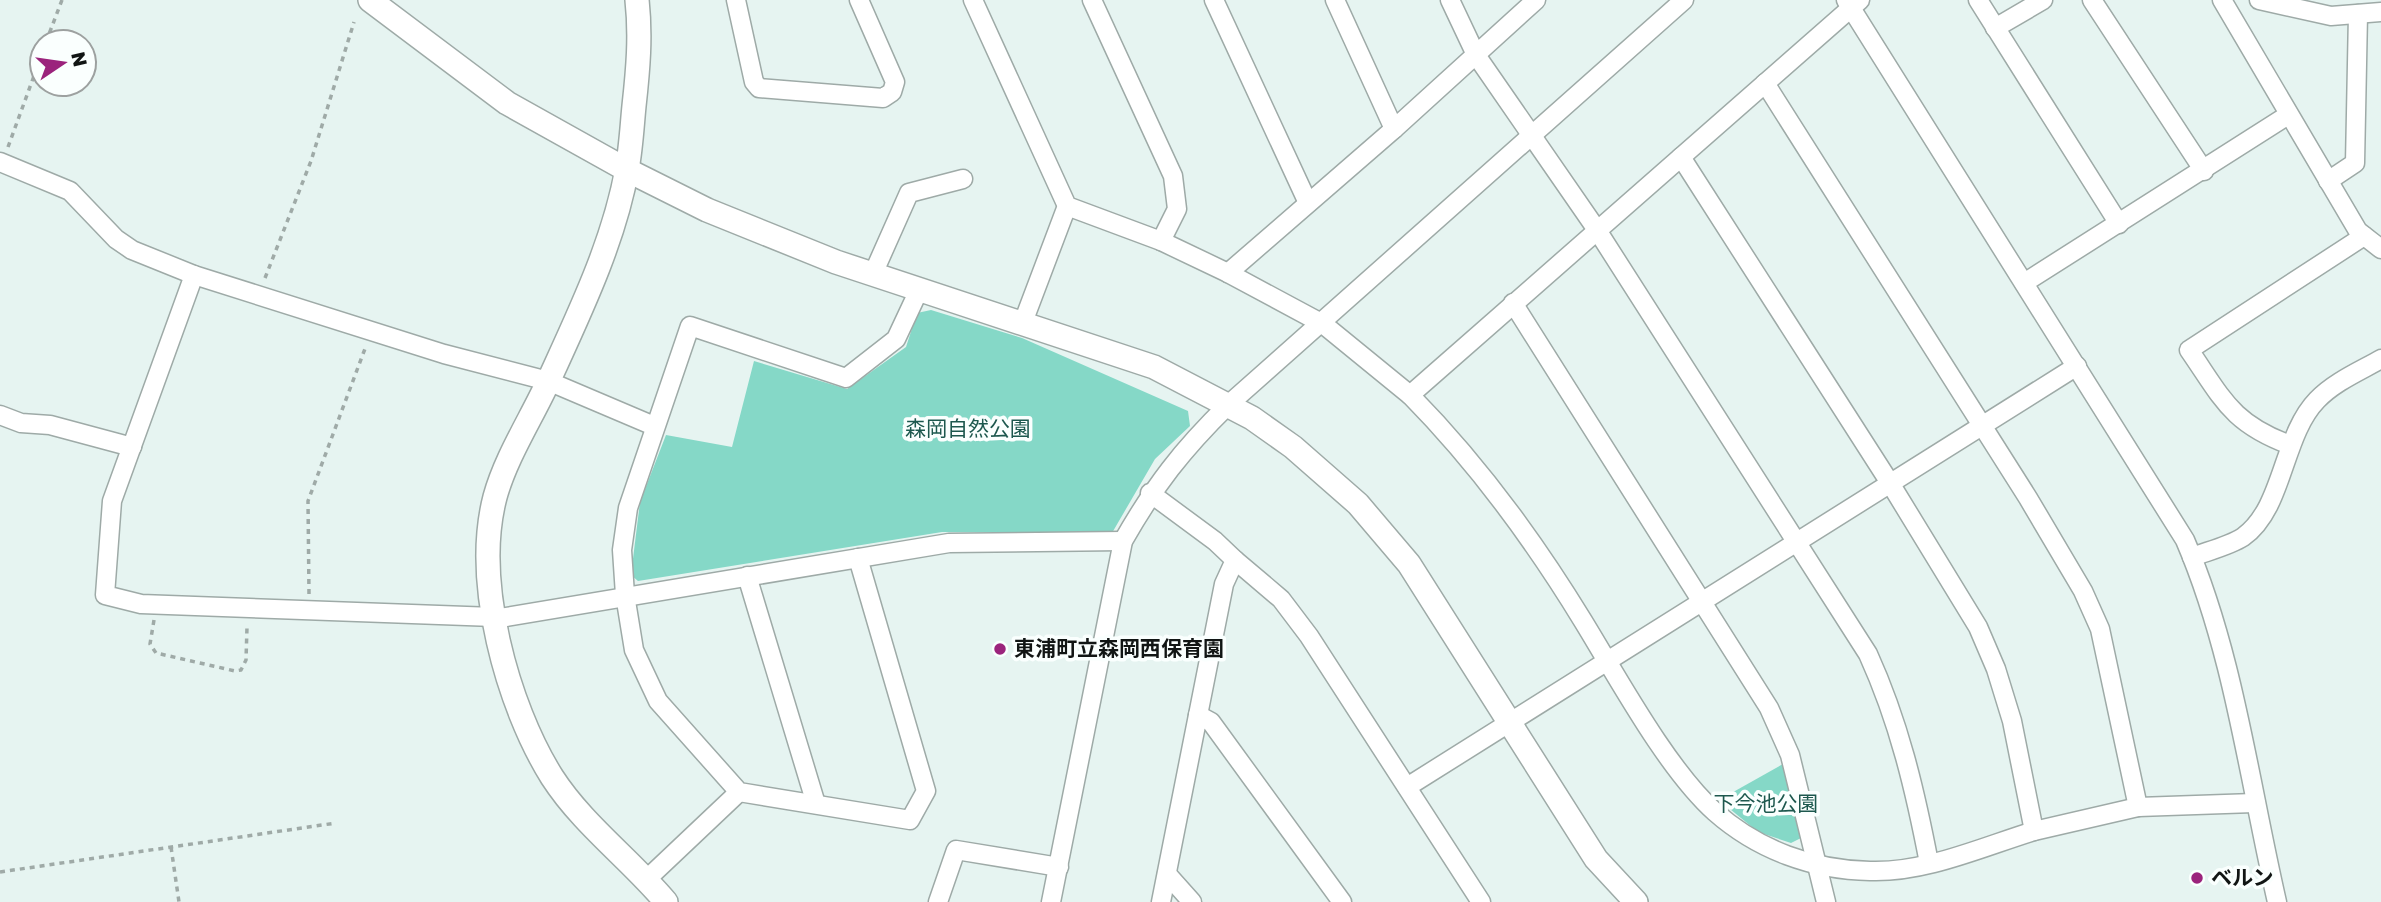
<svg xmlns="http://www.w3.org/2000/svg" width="2381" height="902" font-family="'Golos Text','Noto Sans JP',sans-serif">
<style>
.green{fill:#85d8c7}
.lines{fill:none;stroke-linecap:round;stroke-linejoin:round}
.street-casing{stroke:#9eaaa7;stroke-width:21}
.secondary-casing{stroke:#9eaaa7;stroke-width:26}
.path{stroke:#9faaa7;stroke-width:3.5;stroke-dasharray:5 5;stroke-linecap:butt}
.street{stroke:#fff;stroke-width:18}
.secondary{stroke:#fff;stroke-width:23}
.poi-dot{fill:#9b237c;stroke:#fafffe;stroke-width:2.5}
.labels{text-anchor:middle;stroke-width:7;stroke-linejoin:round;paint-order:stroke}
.park-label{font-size:21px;fill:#1d584e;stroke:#fafffe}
.poi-label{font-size:21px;font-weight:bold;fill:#111514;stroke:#fafffe;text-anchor:start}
</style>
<rect width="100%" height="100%" fill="#e6f4f1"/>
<!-- green -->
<g class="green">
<path d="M 931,310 L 1022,338 L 1188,411 L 1190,426 L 1155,459 L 1112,533 L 942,532 L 638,581 L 631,575 L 640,502 L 666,435 L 732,447 L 754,361 L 847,389 L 906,347 L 917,313 Z"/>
<path d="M 1783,764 L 1801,838 L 1791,843 L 1758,832 L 1719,800 Z"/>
</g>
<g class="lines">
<defs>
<g id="street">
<path d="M 736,0 L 754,82 L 759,88 L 883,98 L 892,92 L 895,82 L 859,0"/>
<path d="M 973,0 L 1067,206 L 1161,241 L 1228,273 L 1323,324 L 1410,395 L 1860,0"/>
<path d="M 1092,0 L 1173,176 L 1177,209 L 1161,241"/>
<path d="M 1214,0 L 1308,203"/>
<path d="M 1335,0 L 1394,129"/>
<path d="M 1450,0 L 1476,55 L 1597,230 L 1868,654 C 1899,722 1915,790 1929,863"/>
<path d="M 1846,0 L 2185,540 C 2234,654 2249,781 2277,902"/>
<path d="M 1978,0 L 2119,224"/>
<path d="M 2092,0 L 2204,171"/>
<path d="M 2222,0 L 2358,231 L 2381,249"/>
<path d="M 2259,0 L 2331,16 L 2381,12"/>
<path d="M 1995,28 L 2043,0"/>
<path d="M 1765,83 L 2028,498 L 2083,591 L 2100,629 L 2138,807"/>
<path d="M 1681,157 L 1890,483 L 1978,627 L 1996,669 L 2012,721 L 2034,831 L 2138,807 L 2254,803"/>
<path d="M 0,162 L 70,191 L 116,239 L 132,250 L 194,275 L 444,354 L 548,381 L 654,426"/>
<path d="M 2328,181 L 2355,163 L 2358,14"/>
<path d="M 1228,273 L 1394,129 L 1536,0"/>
<path d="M 873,274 L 909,193 L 963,179"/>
<path d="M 194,275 L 112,501 L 105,595 L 141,604 L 494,617"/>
<path d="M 2024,283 L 2288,115"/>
<path d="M 1513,303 L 1769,708 L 1790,755 L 1826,902"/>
<path d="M 1022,325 L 1067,206"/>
<path d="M 1410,395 C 1477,463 1533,539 1583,621 C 1618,678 1667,769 1715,812 C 1758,850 1813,870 1870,871 C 1925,873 1982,847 2034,831"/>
<path d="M 0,415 L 21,423 L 50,425 L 132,447"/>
<path d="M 2290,445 C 2231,423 2223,399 2189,350 L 2364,236"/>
<path d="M 1150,493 L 1215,541 L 1235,560 L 1224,584 L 1161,902"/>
<path d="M 2192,557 C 2208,551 2229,546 2243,537 C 2284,508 2282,436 2317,400 C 2334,382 2360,371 2381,359"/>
<path d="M 858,558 L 926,791 L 910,820 L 739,792 L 658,701 L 634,650 L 625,595 L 622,550 L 628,508 L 690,326 L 846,378 L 896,339 L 919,290"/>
<path d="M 1235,560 L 1281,599 L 1309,636 L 1481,902"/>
<path d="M 747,576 L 816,804"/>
<path d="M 494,619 L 949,543 L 1123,541"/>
<path d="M 1198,715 L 1211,722 L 1342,902"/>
<path d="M 1407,787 L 2077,366"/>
<path d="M 1167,874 L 1192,902"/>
<path d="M 647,879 L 739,792"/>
<path d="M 938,902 L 956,850 L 1059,867"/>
<path d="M 1051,902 L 1123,541 C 1155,485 1182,450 1228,405 L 1684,0"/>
</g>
<g id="secondary">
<path d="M 370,0 L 507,103 L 627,170 L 707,210 L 836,262 L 1154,367 L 1252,418 L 1293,447 L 1358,504 L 1409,564 L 1596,859 L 1636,902"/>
<path d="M 637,0 C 641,36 638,70 634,106 C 632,126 631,148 627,169 C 614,242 579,314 548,382 C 531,419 506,457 495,497 C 473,581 507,705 552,777 C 583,825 630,859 666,902"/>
</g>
</defs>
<!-- street casing -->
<use href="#street" class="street-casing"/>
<!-- secondary casing -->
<use href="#secondary" class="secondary-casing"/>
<!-- path -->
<g class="path">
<path d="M 46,42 L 62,0"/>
<path d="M 8,147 L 42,54"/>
<path d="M 265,278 L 311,161 L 354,22"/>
<path d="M 309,594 L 308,501 L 366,346"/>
<path d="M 154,620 L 150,644 L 156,653 L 235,671 L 241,670 L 246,660 L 247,627"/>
<path d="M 171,847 L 179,902"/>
<path d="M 0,872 L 336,823"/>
</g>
<!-- street -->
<use href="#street" class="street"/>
<!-- secondary -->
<use href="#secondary" class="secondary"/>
</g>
<!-- markers -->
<g class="poi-dot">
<circle cx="1000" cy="649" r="7"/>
<circle cx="2197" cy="878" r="7"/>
</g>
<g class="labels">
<!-- park labels -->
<g class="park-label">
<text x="968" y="436">森岡自然公園</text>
<text x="1766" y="811">下今池公園</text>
</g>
<!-- poi labels -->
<g class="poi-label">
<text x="1014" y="656">東浦町立森岡西保育園</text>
<text x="2211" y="885">ベルン</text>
</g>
</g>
<!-- north arrow -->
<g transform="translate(63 63) rotate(77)"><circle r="33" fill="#fafffe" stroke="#9da1a0" stroke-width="2"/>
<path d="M0-5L12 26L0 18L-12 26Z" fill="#9b237c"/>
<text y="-10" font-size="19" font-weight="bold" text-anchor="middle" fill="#111514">N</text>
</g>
</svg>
